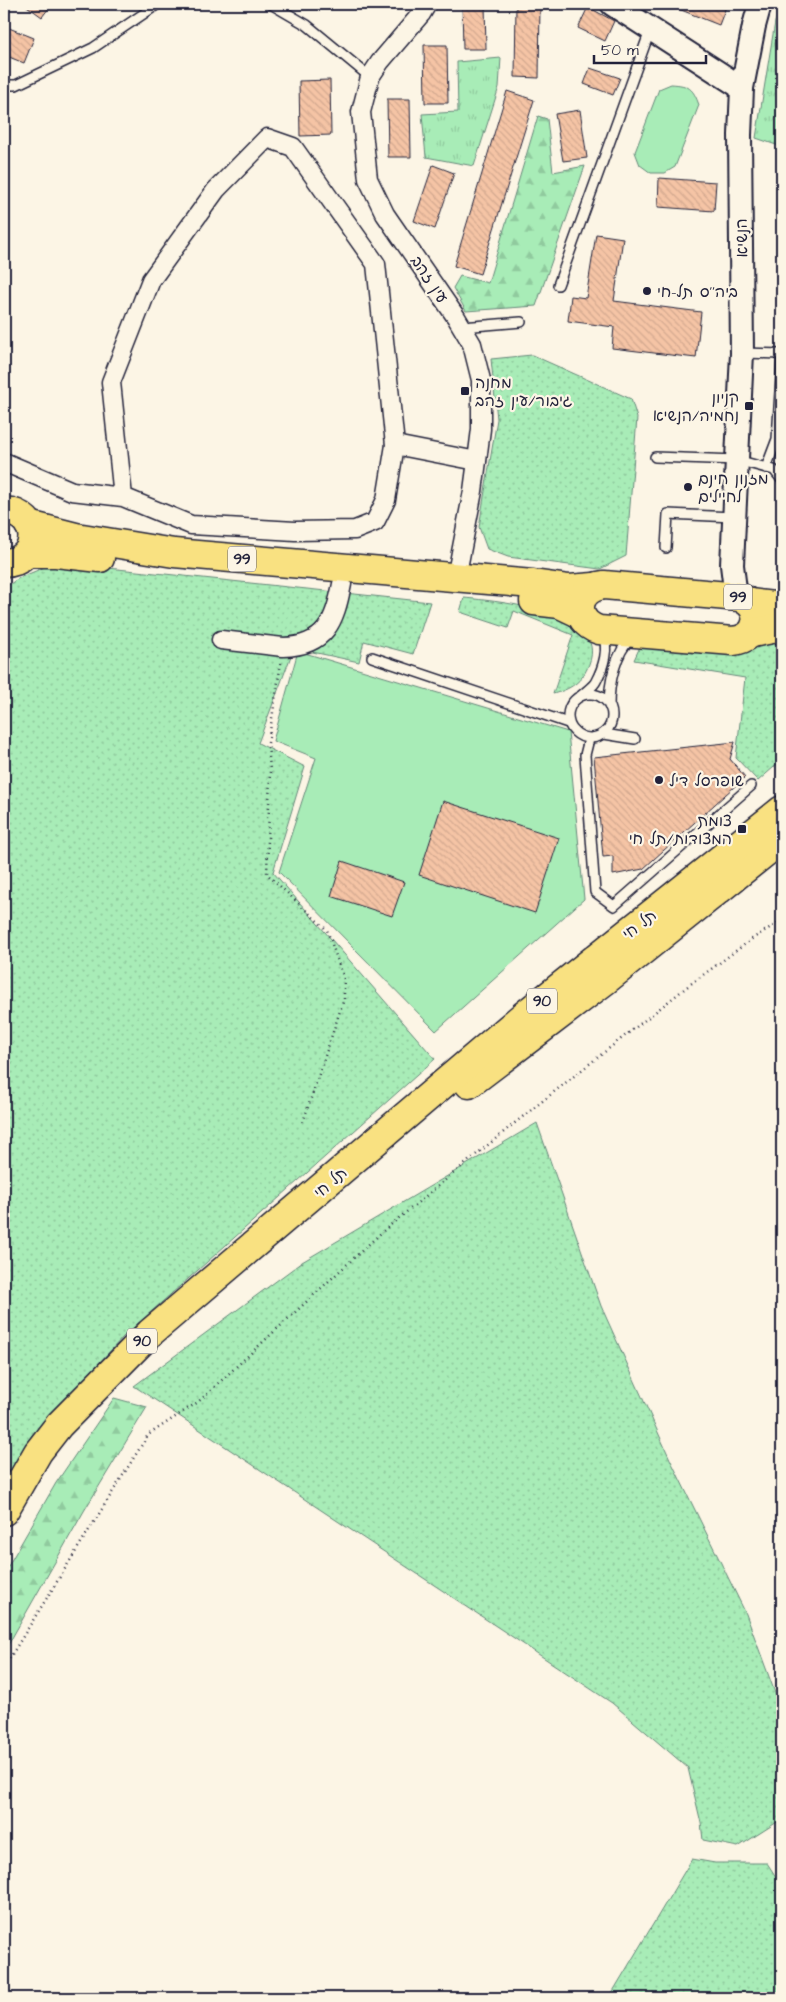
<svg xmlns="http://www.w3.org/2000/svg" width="786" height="2002" font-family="'Architects Daughter','Playpen Sans Hebrew',sans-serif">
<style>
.grass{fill:url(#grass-dots);stroke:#658779}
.forest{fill:url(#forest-firs);stroke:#658779}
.park{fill:url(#park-tufts);stroke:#658779}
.garden{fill:#a8ecb7;stroke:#658779}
.building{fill:url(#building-back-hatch);stroke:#22223b}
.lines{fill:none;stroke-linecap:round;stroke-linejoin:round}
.service-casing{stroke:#22223b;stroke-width:12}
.minor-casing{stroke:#22223b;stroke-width:21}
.tertiary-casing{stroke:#22223b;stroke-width:26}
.trunk-casing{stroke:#22223b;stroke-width:31}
.path{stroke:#22223b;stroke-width:2.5;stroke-dasharray:1 4;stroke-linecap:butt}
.service{stroke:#fcf5e5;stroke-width:9}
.minor{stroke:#fcf5e5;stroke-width:18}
.tertiary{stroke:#fcf5e5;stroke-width:22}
.trunk{stroke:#f9e181;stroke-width:28}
.poi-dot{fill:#22223b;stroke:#fcf5e5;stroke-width:2}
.labels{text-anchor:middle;stroke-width:4.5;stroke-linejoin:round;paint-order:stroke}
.shield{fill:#fcf5e5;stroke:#63616e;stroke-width:1}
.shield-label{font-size:15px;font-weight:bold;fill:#22223b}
.street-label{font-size:16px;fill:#22223b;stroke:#fcf5e5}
.poi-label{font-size:16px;fill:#22223b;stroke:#fcf5e5;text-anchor:start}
</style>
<defs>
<pattern id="grass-dots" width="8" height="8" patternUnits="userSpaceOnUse" patternTransform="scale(1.25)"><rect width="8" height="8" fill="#a8ecb7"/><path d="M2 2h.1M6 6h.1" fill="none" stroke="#90ca9e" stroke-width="1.8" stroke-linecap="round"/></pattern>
<pattern id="forest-firs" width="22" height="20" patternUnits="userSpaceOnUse" patternTransform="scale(1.25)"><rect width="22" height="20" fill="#a8ecb7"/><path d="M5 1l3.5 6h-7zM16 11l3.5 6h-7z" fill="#90ca9e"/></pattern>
<pattern id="park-tufts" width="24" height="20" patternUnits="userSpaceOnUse" patternTransform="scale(1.25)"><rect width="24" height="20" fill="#a8ecb7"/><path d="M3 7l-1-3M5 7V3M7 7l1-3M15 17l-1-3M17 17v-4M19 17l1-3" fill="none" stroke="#90ca9e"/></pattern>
<pattern id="building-back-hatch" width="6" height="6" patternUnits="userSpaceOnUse" patternTransform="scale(1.25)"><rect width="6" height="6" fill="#f5c4a5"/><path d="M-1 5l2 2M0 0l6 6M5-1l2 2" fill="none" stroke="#d2a88f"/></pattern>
</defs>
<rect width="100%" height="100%" fill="#fcf5e5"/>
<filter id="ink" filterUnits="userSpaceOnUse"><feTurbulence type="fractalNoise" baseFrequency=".02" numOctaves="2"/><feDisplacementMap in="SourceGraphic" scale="10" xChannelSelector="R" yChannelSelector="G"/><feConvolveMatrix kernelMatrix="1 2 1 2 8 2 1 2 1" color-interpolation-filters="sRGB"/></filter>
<g filter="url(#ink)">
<!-- grass -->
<g class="grass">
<path d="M 532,355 L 631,399 L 637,418 L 626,556 L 600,569 L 508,557 L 487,549 L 479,527 L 497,419 L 491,359 Z"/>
<path d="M 45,567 L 108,568 L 430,602 L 413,654 L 364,641 L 359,662 L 294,648 L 258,743 L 305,767 L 273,872 L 435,1059 L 125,1335 L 32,1435 L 4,1483 L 4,588 L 19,578 Z"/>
<path d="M 464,598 C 496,601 610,611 589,664 C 582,683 570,689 553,694 L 573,635 L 514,611 L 508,628 L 460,612 Z"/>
<path d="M 770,642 L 782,644 L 782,760 L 758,781 L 736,758 L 745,678 L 634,660 L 639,649 L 647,643 Z"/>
<path d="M 537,1123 L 601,1306 L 670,1459 L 746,1614 L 782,1712 L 782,1819 L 738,1847 L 703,1840 L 701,1823 L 688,1768 L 612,1703 L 134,1386 L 302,1262 Z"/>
<path d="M 692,1859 L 715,1863 L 767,1863 L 782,1886 L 782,1998 L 609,1998 Z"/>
</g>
<!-- forest -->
<g class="forest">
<path d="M 538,116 L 547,119 L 553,172 L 585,166 L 536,306 L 466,311 L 453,288 L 460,276 L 488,283 Z"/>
<path d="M 114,1398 L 147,1407 L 84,1511 L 4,1652 L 4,1573 L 56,1483 Z"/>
</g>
<!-- park -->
<g class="park">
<path d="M 782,4 L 782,147 L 756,138 L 775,22 Z"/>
<path d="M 501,58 L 499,87 L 474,166 L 426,157 L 422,114 L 458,112 L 457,62 Z"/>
</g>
<!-- garden -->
<g class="garden">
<path d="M 671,84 C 689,85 693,88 699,105 L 675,167 L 665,173 L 651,173 L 640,165 L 635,152 L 659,89 Z"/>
<path d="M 298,651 L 568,732 L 584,899 L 436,1031 L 279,872 L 316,758 L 273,741 Z"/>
</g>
<!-- building -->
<g class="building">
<path d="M 24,4 L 52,4 L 42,17 Z"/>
<path d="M 462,4 L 485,4 L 486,49 L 463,49 Z"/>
<path d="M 516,4 L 540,4 L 539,78 L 515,77 Z"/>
<path d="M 666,4 L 727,4 L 719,25 Z"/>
<path d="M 588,7 L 614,21 L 605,41 L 578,28 Z"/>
<path d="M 4,26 L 34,38 L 24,63 L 4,55 Z"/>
<path d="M 424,45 L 447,45 L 448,103 L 425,103 Z"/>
<path d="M 590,68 L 620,78 L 613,95 L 584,84 Z"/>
<path d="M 330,80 L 331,135 L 300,136 L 299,81 Z"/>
<path d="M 507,91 L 534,100 L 480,274 L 454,266 Z"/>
<path d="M 387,99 L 410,99 L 411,157 L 388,157 Z"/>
<path d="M 580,110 L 587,158 L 563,161 L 555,114 Z"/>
<path d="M 433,165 L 454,173 L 435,229 L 414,221 Z"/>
<path d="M 659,178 L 716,182 L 714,211 L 658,207 Z"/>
<path d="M 596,234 L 623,238 L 614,301 L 701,312 L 696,358 L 612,348 L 614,327 L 568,321 L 571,296 L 586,298 Z"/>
<path d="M 735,742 L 730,759 L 745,777 L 643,869 L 613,875 L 613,856 L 603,857 L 594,757 Z"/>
<path d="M 443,801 L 559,838 L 535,913 L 419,875 Z"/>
<path d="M 342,861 L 404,882 L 392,916 L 331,896 Z"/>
</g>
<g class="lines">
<defs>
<g id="service">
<path d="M 271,4 L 307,25 L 370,77"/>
<path d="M 4,85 L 16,85 L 93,48 L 158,4"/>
<path d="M 558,285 L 651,28"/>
<path d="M 462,327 L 521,322"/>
<path d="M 742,353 L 782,354"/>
<path d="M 655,457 L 737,460 L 774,470 L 782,480"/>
<path d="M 766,468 L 777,439 L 782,360"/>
<path d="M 666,548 L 668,514 L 733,517"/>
<path d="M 372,657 L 568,723"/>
<circle cx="590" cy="716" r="22"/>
<path d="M 582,695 C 586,691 594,686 596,681 C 603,668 610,647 602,634"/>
<path d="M 609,706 C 609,683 615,653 632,637"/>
<path d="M 604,734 L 635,739"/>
<path d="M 589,739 L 585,755 L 595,892 L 614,906 L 751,786"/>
</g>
<g id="minor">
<path d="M 427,4 L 421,14 L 380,62 L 370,77 L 361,112 L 368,179 L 385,214 L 456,317 L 472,344 L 481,380 L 481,429 L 477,461 L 473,491 L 456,578"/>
<path d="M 395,445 L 477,461"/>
<path d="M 4,462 L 72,491 L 123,497 L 191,525 L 295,531 L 355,530 L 375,522 L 386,500 L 395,445 L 376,264 L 293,147 L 267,138 L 216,190 L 151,280 L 111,382 L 123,497"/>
<path d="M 221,640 L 283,647 C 326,646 335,621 342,584"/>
</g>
<g id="tertiary">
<path d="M 612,4 L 742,88"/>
<path d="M 736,597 L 732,565 L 742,353 L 740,135 L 742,88 L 754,26 L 760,4"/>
</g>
<g id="trunk">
<path d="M 4,511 C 42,513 42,562 4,563"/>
<path d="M 29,525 L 76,537 L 174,553 L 533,584 L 569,589 L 594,587"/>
<path d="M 27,553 L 56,553 L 100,558"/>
<path d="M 604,585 L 739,597 C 765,607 761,638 733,641 L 599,630 C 571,621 575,588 604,585 Z"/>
<path d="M 534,601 L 560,604 L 581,614"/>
<path d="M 750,603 L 782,607"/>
<path d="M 752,633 L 782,627"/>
<path d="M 469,1084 L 606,980 L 782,839"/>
<path d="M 4,1511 L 38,1452 L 59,1425 L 150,1333 L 522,1017 L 782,810"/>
</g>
</defs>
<!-- service casing -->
<use href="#service" class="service-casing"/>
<!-- minor casing -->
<use href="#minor" class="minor-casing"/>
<!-- tertiary casing -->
<use href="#tertiary" class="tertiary-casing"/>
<!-- trunk casing -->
<use href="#trunk" class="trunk-casing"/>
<!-- path -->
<g class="path">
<path d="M 281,663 L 268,743 L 270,770 L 267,874 L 327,930 L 344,979 L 344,999 L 303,1122"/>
<path d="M 4,1667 L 148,1435 L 198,1402 L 382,1232 L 516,1122 L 688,986 L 752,939 L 782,920"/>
</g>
<!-- service -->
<use href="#service" class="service"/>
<!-- minor -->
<use href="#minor" class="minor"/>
<!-- tertiary -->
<use href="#tertiary" class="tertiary"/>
<!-- trunk -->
<use href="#trunk" class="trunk"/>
</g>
</g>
<!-- markers -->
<g class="poi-dot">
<circle cx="647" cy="291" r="5"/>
<rect x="460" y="386" width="10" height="10" rx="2.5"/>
<rect x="744" y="401" width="10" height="10" rx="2.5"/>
<circle cx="688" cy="487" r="5"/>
<circle cx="659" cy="780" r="5"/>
<rect x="737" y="824" width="10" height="10" rx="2.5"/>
</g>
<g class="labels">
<!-- shield labels -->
<g class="shield">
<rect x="228" y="546.5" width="28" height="25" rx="4"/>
<rect x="724" y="584.5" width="28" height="25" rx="4"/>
<rect x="527" y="988.5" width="30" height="25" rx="4"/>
<rect x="127" y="1328.5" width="30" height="25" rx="4"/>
</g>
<g class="shield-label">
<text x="242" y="564">99</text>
<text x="738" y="602">99</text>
<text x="542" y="1006">90</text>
<text x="142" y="1346">90</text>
</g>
<!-- street labels -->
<g class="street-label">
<text transform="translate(741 238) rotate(-91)" y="6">הנשיא</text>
<text transform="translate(430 279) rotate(56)" y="6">עין זהב</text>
<text transform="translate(639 924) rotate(-38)" y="6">תל חי</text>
<text transform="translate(330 1182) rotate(-41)" y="6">תל חי</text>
</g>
<!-- poi labels -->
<g class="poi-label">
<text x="657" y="297">ביה''ס תל-חי</text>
<text x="475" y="388">מחנה<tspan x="475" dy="18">גיבור/עין זהב</tspan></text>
<text x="739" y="403" text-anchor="end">קניון<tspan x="739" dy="18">נחמיה/הנשיא</tspan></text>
<text x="698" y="484">מזנון חינם<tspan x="698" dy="18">לחיילים</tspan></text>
<text x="669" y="786">שופרסל דיל</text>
<text x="732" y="826" text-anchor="end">צומת<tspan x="732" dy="18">המצודות/תל חי</tspan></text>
</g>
</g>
<!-- margin -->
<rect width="786" height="2002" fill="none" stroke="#fcf5e5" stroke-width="20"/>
<rect x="10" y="10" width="766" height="1982" fill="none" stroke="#22223b" stroke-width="2" filter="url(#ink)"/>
<!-- scale -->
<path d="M594 55v8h112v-8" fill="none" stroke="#22223b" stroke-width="2.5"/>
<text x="601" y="55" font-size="15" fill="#22223b" stroke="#fcf5e5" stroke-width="4" paint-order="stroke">50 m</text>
</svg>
